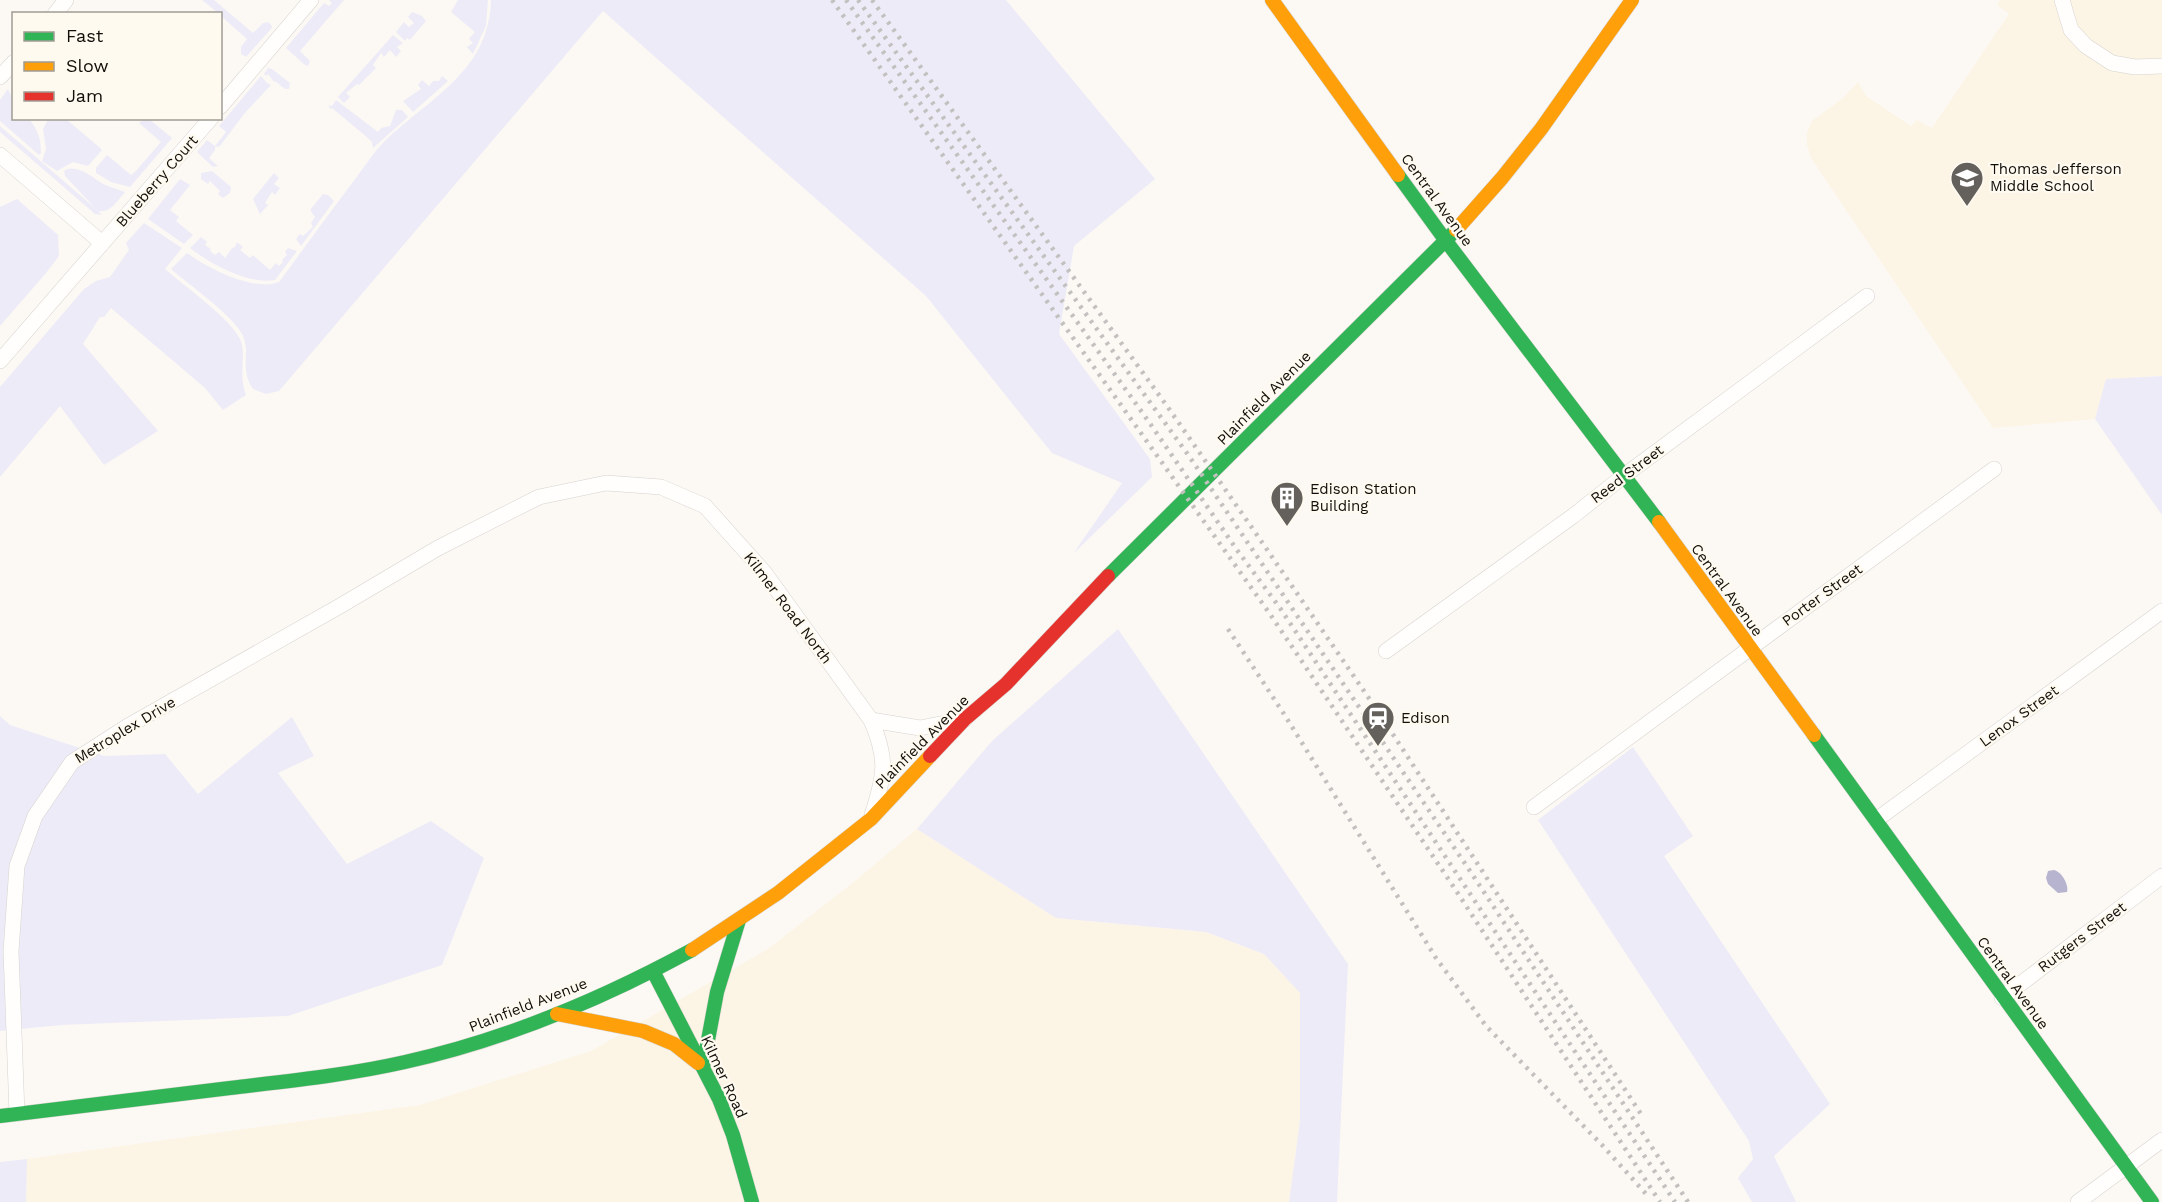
<svg xmlns="http://www.w3.org/2000/svg" width="2162" height="1202" font-family="'Work Sans',sans-serif">
<style>
.built{fill:#fcf4e5}
.green{fill:#eeebf8}
.water{fill:#b7b4cf}
.lines{fill:none;stroke-linecap:round;stroke-linejoin:round}
.street-casing{stroke:#d6d3ce;stroke-width:16}
.fast-casing{stroke:#d6d3ce;stroke-width:15}
.slow-casing{stroke:#d6d3ce;stroke-width:15}
.jam-casing{stroke:#d6d3ce;stroke-width:15}
.street{stroke:#fffefd;stroke-width:15}
.fast{stroke:#30b455;stroke-width:14}
.slow{stroke:#ff9f0a;stroke-width:14}
.jam{stroke:#e5322d;stroke-width:14}
.rail{stroke:#c2c1bf;stroke-width:4.5;stroke-dasharray:3 6;stroke-linecap:butt}
.labels{text-anchor:middle;stroke-width:4.5;stroke-linejoin:round;paint-order:stroke}
.poi-label{font-size:15px;fill:#120f0a;stroke:#fffaf0;text-anchor:start}
.street-label{font-size:15px;fill:#120f0a;stroke:#fffaf0}
</style>
<rect width="100%" height="100%" fill="#fcf9f4"/>
<!-- built -->
<g class="built">
<path d="M 2000,0 L 2162,0 L 2162,376 L 2106,379 L 2095,419 L 1993,428 L 1811,158 L 1807,145 L 1807,133 L 1812,121 L 1842,99 L 1858,82 L 1866,96 L 1911,126 L 1917,120 L 1932,128 L 2009,14 L 1997,5 Z"/>
<path d="M 917,829 L 1056,918 L 1206,932 L 1264,954 L 1300,993 L 1300,1121 L 1289,1202 L 26,1202 L 27,1159 L 420,1105 L 591,1051 L 768,949 L 855,881 Z"/>
</g>
<!-- green -->
<g class="green">
<path d="M 202,0 L 214,0 L 253,33 L 263,23 L 268,22 L 272,26 L 271,29 L 246,57 L 241,54 L 241,47 L 247,39 L 221,16 L 220,14 L 218,13 Z"/>
<path d="M 329,0 L 344,0 L 300,51 L 310,61 L 308,66 L 305,65 L 286,48 L 324,3 L 329,6 L 332,3 Z"/>
<path d="M 458,0 L 488,0 L 486,26 L 473,54 L 467,47 L 473,43 L 469,39 L 475,32 L 451,12 Z"/>
<path d="M 491,0 L 1006,0 L 1155,179 L 1074,246 L 1059,334 L 1150,459 L 1152,477 L 1073,554 L 1122,483 L 1052,453 L 926,296 L 603,11 L 279,391 L 266,394 L 253,389 C 239,368 251,356 243,336 C 234,316 189,285 171,269 L 187,253 C 207,268 254,292 279,282 C 305,247 330,212 356,178 C 364,167 372,155 381,145 C 426,99 489,74 491,0 Z"/>
<path d="M 412,12 L 422,16 L 426,21 L 410,40 L 407,38 L 405,41 L 396,32 L 404,22 L 409,27 L 414,23 L 408,17 Z"/>
<path d="M 393,35 L 403,43 L 397,47 L 401,51 L 396,57 L 390,50 L 384,57 L 381,53 L 373,65 L 376,68 L 359,85 L 357,84 L 346,93 L 350,97 L 344,103 L 338,97 Z"/>
<path d="M 268,68 L 272,69 L 290,83 L 289,89 L 285,89 L 275,81 L 274,82 L 268,74 L 266,76 L 264,74 Z"/>
<path d="M 261,76 L 267,83 L 271,85 L 244,114 L 220,146 L 215,147 L 215,150 L 209,158 L 218,166 L 213,167 L 197,152 L 207,140 L 215,146 L 226,132 L 219,126 Z"/>
<path d="M 442,76 L 448,81 L 413,112 L 403,101 L 421,89 L 418,85 L 422,80 L 429,86 L 433,81 L 439,81 Z"/>
<path d="M 8,89 L 13,99 L 14,118 L 29,119 C 38,130 41,139 41,153 L 39,155 L 0,121 L 0,100 Z"/>
<path d="M 336,100 L 378,132 L 381,128 L 390,126 L 396,110 L 402,110 L 408,117 L 373,148 L 372,142 L 368,138 L 332,108 L 330,109 L 329,105 L 332,106 Z"/>
<path d="M 49,118 L 66,119 L 99,147 L 102,150 L 88,166 L 73,162 L 57,171 L 42,161 L 46,149 L 43,129 Z"/>
<path d="M 144,119 L 149,119 L 172,138 L 130,187 L 111,182 L 96,173 L 96,168 L 107,155 L 131,175 L 135,172 L 161,142 L 139,123 Z"/>
<path d="M 0,126 L 95,208 L 65,176 L 64,171 C 76,163 92,177 103,184 C 109,187 118,189 125,192 C 117,201 111,213 98,211 L 102,215 L 95,214 L 0,132 Z"/>
<path d="M 212,171 L 231,187 L 230,193 L 223,198 L 218,194 L 220,191 L 210,181 L 208,184 L 201,179 L 201,173 Z"/>
<path d="M 274,173 L 279,178 L 274,184 L 280,188 L 275,195 L 272,192 L 265,203 L 268,205 L 260,214 L 253,199 Z"/>
<path d="M 180,179 L 190,185 L 170,210 L 179,217 L 176,221 L 193,235 L 184,244 L 148,219 Z"/>
<path d="M 323,194 L 328,195 L 334,201 L 301,246 L 296,239 L 300,234 L 303,236 L 313,227 L 311,223 L 315,217 L 310,210 Z"/>
<path d="M 17,199 L 58,235 L 59,256 L 46,273 L 0,326 L 0,207 Z"/>
<path d="M 144,223 L 182,248 L 165,269 C 184,286 230,318 240,339 C 247,352 238,376 246,395 L 223,410 L 205,388 L 111,308 L 104,317 L 100,317 L 83,344 L 158,431 L 104,465 L 60,406 L 0,477 L 0,387 L 84,289 L 96,281 L 110,277 L 129,250 L 126,243 Z"/>
<path d="M 201,237 L 207,242 L 205,245 L 211,249 L 210,251 L 215,255 L 219,252 L 225,258 L 232,248 L 235,247 L 237,242 L 243,247 L 240,250 L 250,258 L 253,255 L 270,270 L 276,263 L 279,266 L 283,262 L 282,260 L 287,255 L 285,252 L 288,248 L 297,251 L 275,280 C 249,285 210,264 190,248 Z"/>
<path d="M 2162,376 L 2162,515 L 2095,419 L 2106,379 Z"/>
<path d="M 1118,629 L 1348,964 L 1337,1202 L 1289,1202 L 1300,1121 L 1300,993 L 1264,954 L 1206,932 L 1056,918 L 917,829 L 992,741 Z"/>
<path d="M 0,716 L 10,725 L 104,756 L 165,754 L 198,794 L 292,717 L 314,756 L 278,773 L 347,864 L 431,821 L 484,858 L 442,965 L 288,1016 L 62,1025 L 0,1031 Z"/>
<path d="M 1633,747 L 1693,836 L 1664,856 L 1830,1104 L 1774,1156 L 1796,1202 L 1752,1202 L 1738,1178 L 1753,1159 L 1749,1141 L 1538,820 Z"/>
<path d="M 27,1159 L 26,1202 L 0,1202 L 0,1162 Z"/>
</g>
<!-- water -->
<path class="water" d="M 2054,870 C 2062,872 2069,885 2067,892 L 2058,893 L 2048,884 L 2046,878 L 2048,871 Z"/>
<g class="lines">
<defs>
<g id="street">
<path d="M 2062,0 L 2071,30 L 2086,46 L 2112,63 L 2135,67 L 2162,66"/>
<path d="M 55,14 L 66,0"/>
<path d="M 0,77 L 14,62"/>
<path d="M 220,107 L 311,0"/>
<path d="M 0,155 L 102,243"/>
<path d="M 0,361 L 211,118"/>
<path d="M 1386,651 L 1573,516 L 1625,475 L 1867,296"/>
<path d="M 871,720 L 920,728 L 965,719"/>
<path d="M 1534,807 L 1994,469"/>
<path d="M 1876,820 L 2162,611"/>
<path d="M 2002,998 L 2162,876"/>
<path d="M 17,1114 L 11,951 L 17,866 L 35,816 L 72,762 L 128,726 L 340,606 L 438,548 L 539,497 L 606,483 L 661,487 L 705,506 L 764,572 L 871,720 C 888,759 885,775 872,815"/>
<path d="M 2078,1202 L 2162,1140"/>
</g>
<g id="fast">
<path d="M 1398,175 L 1446,241 L 1659,522"/>
<path d="M 1108,576 L 1456,230"/>
<path d="M 1814,735 L 2152,1202"/>
<path d="M 653,971 L 719,1099 L 733,1135 L 752,1202"/>
<path d="M 703,1067 L 717,992 L 739,920"/>
<path d="M 0,1116 C 77,1107 153,1097 230,1088 C 288,1081 348,1075 405,1062 C 505,1040 602,999 692,950"/>
</g>
<g id="slow">
<path d="M 1272,0 L 1398,175"/>
<path d="M 1456,230 L 1502,178 L 1541,129 L 1632,0"/>
<path d="M 1659,522 L 1814,735"/>
<path d="M 692,950 L 778,893 L 871,819 L 930,756"/>
<path d="M 557,1014 L 643,1031 L 674,1044 L 698,1063"/>
</g>
<path id="jam" d="M 930,756 L 965,719 L 1006,684 L 1108,576"/>
</defs>
<!-- street casing -->
<use href="#street" class="street-casing"/>
<!-- fast casing -->
<use href="#fast" class="fast-casing"/>
<!-- slow casing -->
<use href="#slow" class="slow-casing"/>
<!-- jam casing -->
<use href="#jam" class="jam-casing"/>
<!-- street -->
<use href="#street" class="street"/>
<!-- fast -->
<use href="#fast" class="fast"/>
<!-- slow -->
<use href="#slow" class="slow"/>
<!-- jam -->
<use href="#jam" class="jam"/>
<!-- rail -->
<g class="rail">
<path d="M 832,0 L 1270,614 L 1453,886 L 1660,1202"/>
<path d="M 846,0 L 1149,422 L 1237,550 L 1280,608 L 1675,1202"/>
<path d="M 858,0 L 1189,456 L 1472,874 L 1688,1202"/>
<path d="M 872,0 L 1167,406 L 1257,535 L 1379,713 L 1641,1114"/>
<path d="M 1228,629 L 1284,714 L 1436,958 L 1486,1026 L 1603,1146 L 1647,1195"/>
</g>
</g>
<!-- icons -->
<defs>
<symbol id="school-pin" viewBox="-11 -11 22 30"><path d="M0 17L-7.5 6A9.5 9.5 0 1 1 7.5 6Z" fill="#64615c" stroke="#fffaf0"/><path d="M0-5L7-2L0 1L-7-2ZM-4 1L0 2.5L4 1V4Q0 6-4 4Z" fill="#fff"/></symbol>
<symbol id="building-pin" viewBox="-11 -11 22 30"><path d="M0 17L-7.5 6A9.5 9.5 0 1 1 7.5 6Z" fill="#64615c" stroke="#fffaf0"/><path d="M-4-6H4V6H1V3H-1V6H-4ZM-2.5-4.3h1.7v1.8h-1.7ZM.8-4.3h1.7v1.8H.8ZM-2.5-1h1.7V.8h-1.7ZM.8-1h1.7V.8H.8Z" fill="#fff"/></symbol>
<symbol id="station-pin" viewBox="-11 -11 22 30"><path d="M0 17L-7.5 6A9.5 9.5 0 1 1 7.5 6Z" fill="#64615c" stroke="#fffaf0"/><path d="M-3-6H3Q5-6 5-4V2Q5 4 3 4L4.5 6H3L1.5 4h-3L-3 6H-4.5L-3 4Q-5 4-5 2V-4Q-5-6-3-6ZM-3.5-4v3h7v-3ZM-3.5 1v1.5H-2V1ZM2 1v1.5H3.5V1Z" fill="#fff"/></symbol>
</defs>
<g fill-rule="evenodd">
<use href="#school-pin" x="1948" y="159" width="38" height="52"/>
<use href="#building-pin" x="1268" y="479" width="38" height="52"/>
<use href="#station-pin" x="1359" y="699" width="38" height="52"/>
</g>
<g class="labels">
<!-- poi labels -->
<g class="poi-label">
<text x="1990" y="174">Thomas Jefferson<tspan x="1990" dy="17">Middle School</tspan></text>
<text x="1310" y="494">Edison Station<tspan x="1310" dy="17">Building</tspan></text>
<text x="1401" y="723">Edison</text>
</g>
<!-- street labels -->
<g class="street-label">
<text transform="translate(157 181) rotate(-49)" y="5">Blueberry Court</text>
<text transform="translate(1437 200) rotate(54)" y="5">Central Avenue</text>
<text transform="translate(1264 398) rotate(-45)" y="5">Plainfield Avenue</text>
<text transform="translate(1627 474) rotate(-37)" y="5">Reed Street</text>
<text transform="translate(1727 590) rotate(54)" y="5">Central Avenue</text>
<text transform="translate(1822 595) rotate(-36)" y="5">Porter Street</text>
<text transform="translate(788 608) rotate(53)" y="5">Kilmer Road North</text>
<text transform="translate(2019 716) rotate(-36)" y="5">Lenox Street</text>
<text transform="translate(125 730) rotate(-31)" y="5">Metroplex Drive</text>
<text transform="translate(922 742) rotate(-45)" y="5">Plainfield Avenue</text>
<text transform="translate(2082 937) rotate(-37)" y="5">Rutgers Street</text>
<text transform="translate(2013 983) rotate(54)" y="5">Central Avenue</text>
<text transform="translate(528 1005) rotate(-21)" y="5">Plainfield Avenue</text>
<text transform="translate(724 1077) rotate(65)" y="5">Kilmer Road</text>
</g>
</g>
<!-- legend -->
<rect x="12" y="12" width="210" height="108" fill="#fffaf0" stroke="#a09c94" stroke-width="1.5"/>
<rect x="24" y="32" width="30" height="9" fill="#30b455" stroke="#a09c94" stroke-width="1.5"/>
<text x="66" y="42" font-size="18" fill="#120f0a">Fast</text>
<rect x="24" y="62" width="30" height="9" fill="#ff9f0a" stroke="#a09c94" stroke-width="1.5"/>
<text x="66" y="72" font-size="18" fill="#120f0a">Slow</text>
<rect x="24" y="92" width="30" height="9" fill="#e5322d" stroke="#a09c94" stroke-width="1.5"/>
<text x="66" y="102" font-size="18" fill="#120f0a">Jam</text>
</svg>
